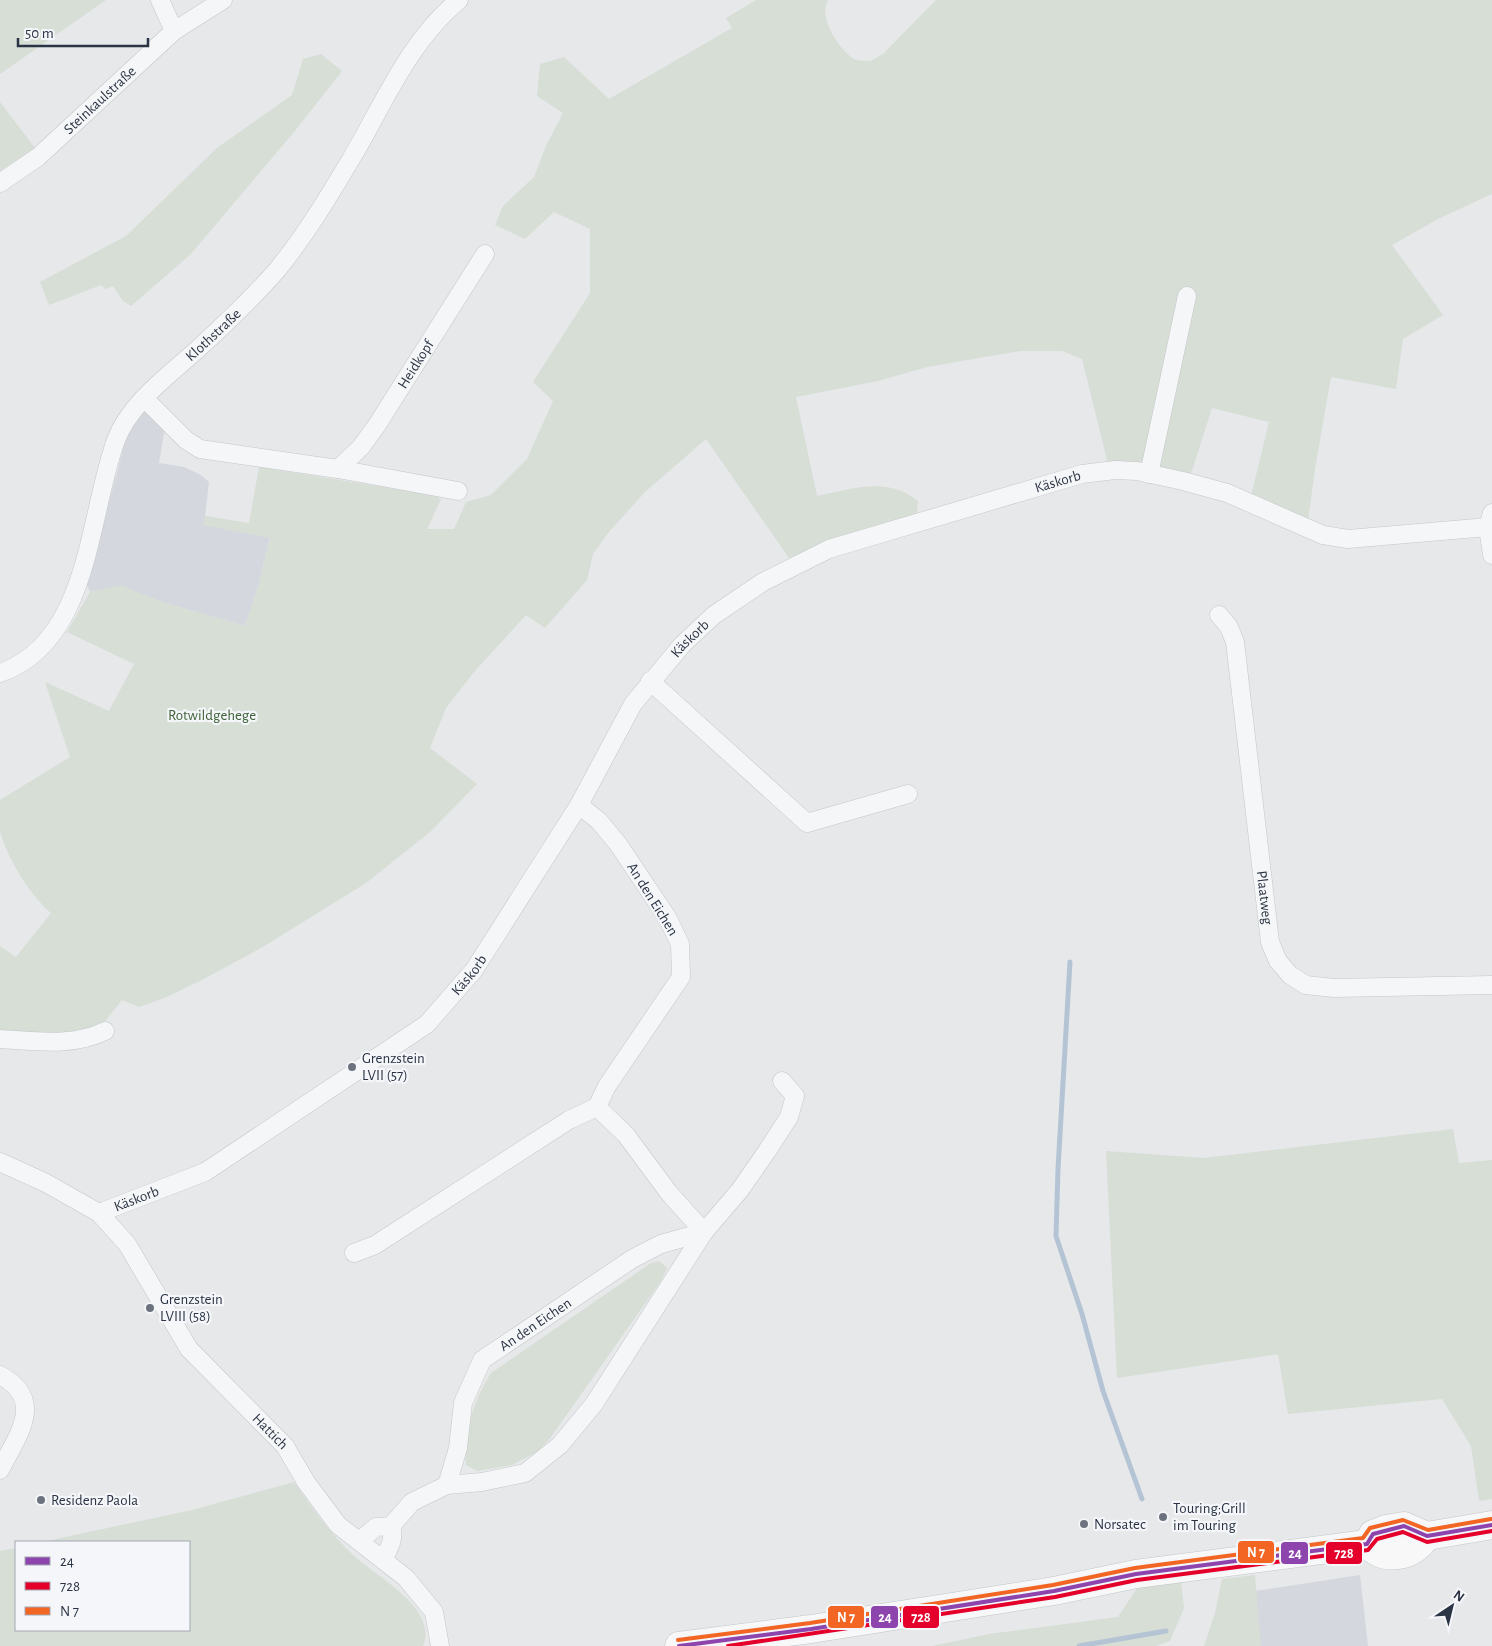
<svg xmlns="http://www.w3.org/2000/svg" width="1492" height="1646" font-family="'Alegreya Sans',sans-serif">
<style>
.built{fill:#d4d7dd}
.green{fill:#d6ded6}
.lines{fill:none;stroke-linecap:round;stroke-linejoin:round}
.stream{stroke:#b4c4d5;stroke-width:5}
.minor-casing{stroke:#c4c6c8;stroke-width:19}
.primary-casing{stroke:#c2c5c8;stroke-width:29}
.minor{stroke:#f5f6f7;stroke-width:18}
.primary{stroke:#f8f8f8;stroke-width:28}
.bus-1-casing{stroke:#f4f6f9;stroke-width:8}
.bus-2-casing{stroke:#f4f6f9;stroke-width:8}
.bus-3-casing{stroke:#f4f6f9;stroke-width:8}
.bus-1{stroke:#8e44ad;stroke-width:4}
.bus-2{stroke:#e4002b;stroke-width:4}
.bus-3{stroke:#f26522;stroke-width:4}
.poi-dot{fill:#6c737f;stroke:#f4f6f9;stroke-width:2}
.labels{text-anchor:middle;stroke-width:4.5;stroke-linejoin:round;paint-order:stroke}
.street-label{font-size:15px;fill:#2b3445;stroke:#f4f6f9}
.park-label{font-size:15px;fill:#3f6138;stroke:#f4f6f9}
.poi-label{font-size:15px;fill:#2b3445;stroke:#f4f6f9;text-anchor:start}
.line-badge{stroke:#f4f6f9;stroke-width:2}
.badge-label{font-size:14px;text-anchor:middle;font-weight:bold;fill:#fff}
</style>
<rect width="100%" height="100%" fill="#e6e8ea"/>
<!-- built -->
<g class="built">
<path d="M 146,409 L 165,428 L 159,463 L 184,467 L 201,475 L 209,482 L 204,525 L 270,537 L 258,587 L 245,626 L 165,603 L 120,586 L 90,592 L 87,585 L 124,446 L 131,424 Z"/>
<path d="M 1360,1575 L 1368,1646 L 1261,1646 L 1255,1591 Z"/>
</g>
<!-- green -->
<g class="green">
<path d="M 0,0 L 106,0 L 0,74 Z"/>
<path d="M 756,0 L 828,0 C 818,18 838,47 852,58 C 857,61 865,61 871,61 L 883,54 L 936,0 L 1492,0 L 1492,194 L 1438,219 L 1392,245 L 1443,315 L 1403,339 L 1396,389 L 1331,377 L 1315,469 L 1308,521 L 1251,496 L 1269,422 L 1212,408 L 1190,477 L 1108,464 L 1082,359 L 1062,351 L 1020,351 L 927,367 L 878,381 L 796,397 L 817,496 C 852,489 887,476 918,501 L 917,512 L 908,520 L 824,544 L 789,558 L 706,439 L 645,492 L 608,533 L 593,554 L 587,580 L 545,628 L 526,615 L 474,672 L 446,708 L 430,748 L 477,784 L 430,832 L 366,883 L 261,948 L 198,982 L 164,998 L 139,1007 L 122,1000 L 101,1026 L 72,1035 L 0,1032 L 0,946 L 16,957 L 51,913 C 30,895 7,858 0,831 C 0,822 0,809 0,800 L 70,757 L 45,682 L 109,711 L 134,664 L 67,632 L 90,592 L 120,585 L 165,603 L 245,626 L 258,587 L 270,538 L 203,525 L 205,516 L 249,523 L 259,467 L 433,495 L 441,499 L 427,529 L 454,529 L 466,502 L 491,495 L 527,459 L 553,401 L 533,382 L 590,293 L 590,229 L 554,212 L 525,239 L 495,225 L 503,206 L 534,177 L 546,146 L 563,113 L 537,96 L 540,64 L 564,57 L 609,99 L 732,28 L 726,18 Z"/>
<path d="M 321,54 L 342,71 L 294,132 L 190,255 L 131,306 L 123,301 L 113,286 L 105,289 L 101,285 L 49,305 L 40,282 L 126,236 L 217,148 L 292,95 L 303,59 Z"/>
<path d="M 0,102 L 35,148 L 0,171 Z"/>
<path d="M 1453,1129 L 1459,1163 L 1492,1160 L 1492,1499 L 1479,1501 L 1471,1446 L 1442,1399 L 1288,1414 L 1278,1354 L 1117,1378 L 1106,1151 L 1204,1158 Z"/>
<path d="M 659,1261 L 667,1268 L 661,1281 L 551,1437 L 538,1451 L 512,1465 L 478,1471 L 466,1465 C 464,1432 473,1401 491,1373 L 651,1263 Z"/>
<path d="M 294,1482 C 312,1508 329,1532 352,1554 C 374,1576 439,1607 423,1646 L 0,1646 L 0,1551 L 16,1548 L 16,1630 L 189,1630 L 189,1542 L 42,1542 L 192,1510 Z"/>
<path d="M 1255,1575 L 1261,1646 L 1204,1646 L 1215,1613 L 1222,1579 Z"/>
<path d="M 1181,1582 L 1184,1608 L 1170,1641 L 1156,1646 L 932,1646 L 989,1634 L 1118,1617 L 1137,1588 Z"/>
</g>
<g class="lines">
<!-- stream -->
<g class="stream">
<path d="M 1070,962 L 1058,1169 L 1056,1236 L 1082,1314 L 1103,1391 L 1142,1499"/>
<path d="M 1079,1646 L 1166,1631"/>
</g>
<defs>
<g id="minor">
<path d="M 160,0 L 174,31"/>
<path id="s1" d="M 0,183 L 38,157 L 174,31 L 223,0"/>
<path d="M 145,399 L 186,440 L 200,449 L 338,469 L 458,491"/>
<path id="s2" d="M 338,469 L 361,447 L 377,425 L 485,254"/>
<path d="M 1149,474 L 1187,296"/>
<path d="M 1492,513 L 1488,527 L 1492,555"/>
<path id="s3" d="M 1219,615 L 1229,627 L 1235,642 L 1270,942 L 1278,961 L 1290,975 L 1306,985 L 1334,988 L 1492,985"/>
<path id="s4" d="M 0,673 C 90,642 88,516 116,440 C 130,402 171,374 200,347 C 226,323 253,298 277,270 C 305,236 329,196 351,159 C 384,104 408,42 459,0"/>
<path d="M 650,681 L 807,823 L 908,794"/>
<path d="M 0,1039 C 35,1041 73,1047 105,1031"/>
<path id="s5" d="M 0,1162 L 46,1183 L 99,1213 L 127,1244 L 189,1349 L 285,1446 L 306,1482 L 338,1525 L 406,1578 L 434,1612 L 440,1646"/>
<path id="s6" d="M 99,1213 L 205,1172 L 427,1024 L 474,970 L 579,805 L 633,704 L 682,645 L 714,615 L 763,582 L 829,549 L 1082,474 L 1115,470 L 1137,471 L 1183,481 L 1227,493 L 1323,535 L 1348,539 L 1488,527"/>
<path d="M 354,1253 L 375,1245 L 569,1120 L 597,1107"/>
<path d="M 0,1375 C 46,1400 18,1435 0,1470"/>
<path id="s7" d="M 447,1485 L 458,1448 L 463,1403 L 482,1360 L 632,1259 L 661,1244 L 704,1232 L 740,1190 L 767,1151 L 789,1117 L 795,1096 L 782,1081"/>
<path d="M 359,1541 L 376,1527 L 391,1526 L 412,1502 L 447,1485 L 482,1482 L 525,1473 L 560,1445 L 594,1404 L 704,1232 L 669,1193 L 626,1135 L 597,1107 L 607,1086 L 681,977 L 680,944 L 667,917 L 618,844 L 599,821 L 579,805"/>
<path d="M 383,1560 C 389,1548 395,1540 391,1526"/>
</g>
<g id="primary">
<path d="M 1367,1544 C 1386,1563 1412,1557 1427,1536"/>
<path d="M 679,1646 L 811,1629 L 1054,1591 L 1136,1574 L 1367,1544 L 1373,1534 L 1386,1529 L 1404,1526 L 1427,1536 L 1492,1525"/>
</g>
</defs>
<!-- minor casing -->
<use href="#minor" class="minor-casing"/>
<!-- primary casing -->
<use href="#primary" class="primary-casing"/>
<!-- minor -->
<use href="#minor" class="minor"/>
<!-- primary -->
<use href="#primary" class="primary"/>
<defs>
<path id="bus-1" d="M 679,1646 L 811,1629 L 1054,1591 L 1136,1574 L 1367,1544 L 1373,1534 L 1404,1526 L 1427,1536 L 1492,1525"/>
<path id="bus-2" d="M 728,1646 L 1055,1597 L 1137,1580 L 1368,1550 L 1377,1539 L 1403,1532 L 1427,1542 L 1492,1531"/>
<path id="bus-3" d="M 678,1640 L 810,1623 L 1053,1585 L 1135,1568 L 1363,1538 L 1370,1528 L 1403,1520 L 1428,1530 L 1491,1519"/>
</defs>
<!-- bus-1 casing -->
<use href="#bus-1" class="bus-1-casing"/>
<!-- bus-2 casing -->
<use href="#bus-2" class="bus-2-casing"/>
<!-- bus-3 casing -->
<use href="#bus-3" class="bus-3-casing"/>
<!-- bus-1 -->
<use href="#bus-1" class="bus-1"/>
<!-- bus-2 -->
<use href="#bus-2" class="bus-2"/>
<!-- bus-3 -->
<use href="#bus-3" class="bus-3"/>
</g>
<!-- markers -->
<g class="poi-dot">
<circle cx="352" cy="1067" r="5"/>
<circle cx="150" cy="1308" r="5"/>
<circle cx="41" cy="1500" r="5"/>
<circle cx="1163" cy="1517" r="5"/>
<circle cx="1084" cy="1524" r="5"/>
</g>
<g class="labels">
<!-- street labels -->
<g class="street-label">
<text dy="5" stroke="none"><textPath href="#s1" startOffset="130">Steinkaulstraße</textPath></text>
<text dy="5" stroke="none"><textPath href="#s4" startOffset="416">Klothstraße</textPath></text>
<text dy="5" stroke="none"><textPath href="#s2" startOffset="131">Heidkopf</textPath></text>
<text dy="5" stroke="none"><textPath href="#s6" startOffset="1254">Käskorb</textPath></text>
<text dy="5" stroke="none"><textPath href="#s6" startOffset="849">Käskorb</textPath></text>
<text dy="5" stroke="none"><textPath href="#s3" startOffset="289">Plaatweg</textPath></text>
<text transform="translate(653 899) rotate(58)" y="5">An den Eichen</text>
<text dy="5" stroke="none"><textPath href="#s6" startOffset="445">Käskorb</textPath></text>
<text dy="5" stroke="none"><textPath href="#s6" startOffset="40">Käskorb</textPath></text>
<text dy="5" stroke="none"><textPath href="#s7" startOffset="195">An den Eichen</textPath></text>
<text dy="5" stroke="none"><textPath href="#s5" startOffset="391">Hattich</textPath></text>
</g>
<!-- park labels -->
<g class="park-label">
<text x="212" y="720">Rotwildgehege</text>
</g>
<!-- poi labels -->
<g class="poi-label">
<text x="362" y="1063">Grenzstein<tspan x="362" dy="17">LVII (57)</tspan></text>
<text x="160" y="1304">Grenzstein<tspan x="160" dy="17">LVIII (58)</tspan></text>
<text x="51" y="1505">Residenz Paola</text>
<text x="1173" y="1513">Touring;Grill<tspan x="1173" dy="17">im Touring</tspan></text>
<text x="1094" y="1529">Norsatec</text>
</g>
</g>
<g class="line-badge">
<rect x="1237" y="1540" width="38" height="24" rx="5" fill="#f26522"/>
<rect x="1325" y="1541" width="38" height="24" rx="5" fill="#e4002b"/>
<rect x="1280" y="1541" width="29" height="24" rx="5" fill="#8e44ad"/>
<rect x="902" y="1605" width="38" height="24" rx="5" fill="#e4002b"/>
<rect x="827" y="1605" width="38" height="24" rx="5" fill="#f26522"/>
<rect x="870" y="1605" width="29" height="24" rx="5" fill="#8e44ad"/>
</g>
<g class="badge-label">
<text x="1256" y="1557">N 7</text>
<text x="1344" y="1558">728</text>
<text x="1295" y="1558">24</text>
<text x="921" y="1622">728</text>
<text x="846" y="1622">N 7</text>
<text x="885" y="1622">24</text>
</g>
<!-- legend -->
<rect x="15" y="1541" width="175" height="90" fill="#f4f6f9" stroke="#a4a8b1"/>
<rect x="25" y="1557" width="25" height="8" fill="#8e44ad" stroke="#a4a8b1"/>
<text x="60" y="1566" font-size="15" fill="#2b3445">24</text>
<rect x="25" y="1582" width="25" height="8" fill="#e4002b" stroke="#a4a8b1"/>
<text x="60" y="1591" font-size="15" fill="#2b3445">728</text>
<rect x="25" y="1607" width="25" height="8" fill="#f26522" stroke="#a4a8b1"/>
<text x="60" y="1616" font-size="15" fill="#2b3445">N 7</text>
<!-- north arrow -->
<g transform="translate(1452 1606) rotate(35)" stroke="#f4f6f9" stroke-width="4" paint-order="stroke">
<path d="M0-4L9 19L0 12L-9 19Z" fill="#2b3445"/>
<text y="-8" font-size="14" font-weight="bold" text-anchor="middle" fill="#2b3445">N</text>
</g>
<!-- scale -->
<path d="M18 38v8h130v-8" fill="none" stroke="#2b3445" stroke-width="2.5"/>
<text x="25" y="38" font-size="15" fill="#2b3445" stroke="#f4f6f9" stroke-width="4" paint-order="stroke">50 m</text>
</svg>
